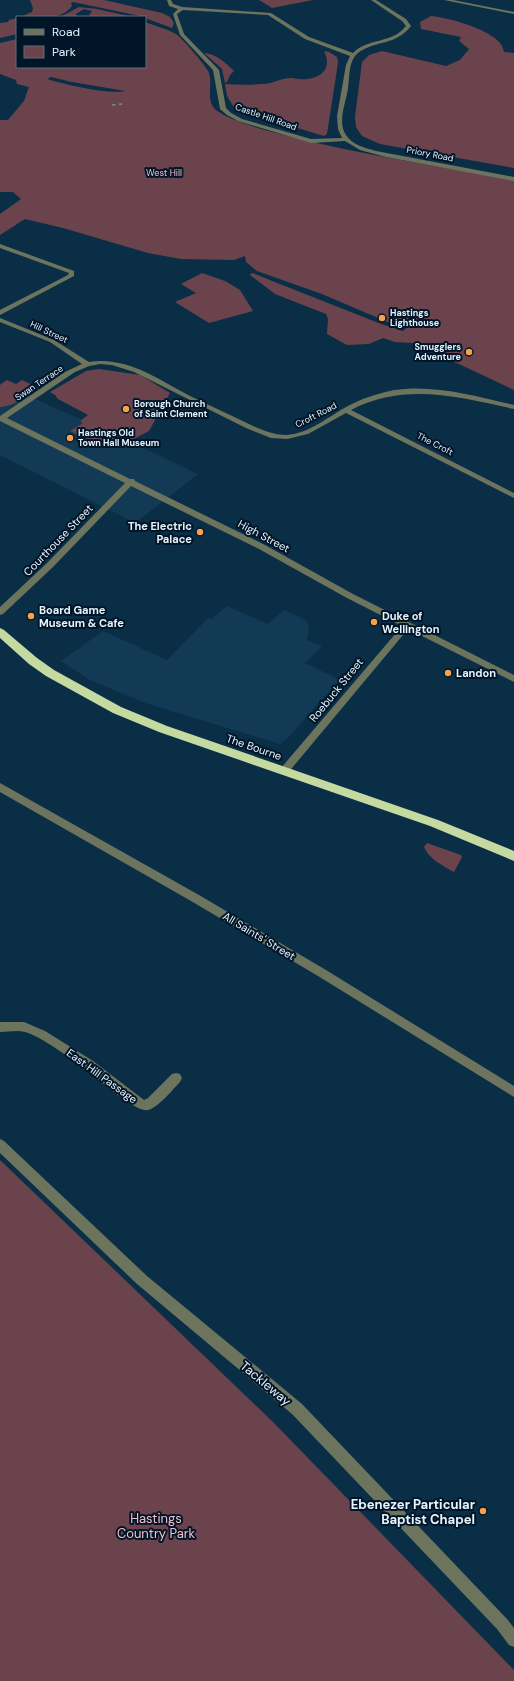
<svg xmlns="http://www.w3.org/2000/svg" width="514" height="1681" font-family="'DM Sans',sans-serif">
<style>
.built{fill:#123a55}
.green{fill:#6b434d;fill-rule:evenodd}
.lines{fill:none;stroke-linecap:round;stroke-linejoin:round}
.minor{fill:#6c745d;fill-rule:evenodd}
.highway{fill:#c5daa0;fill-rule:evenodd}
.rail{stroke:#758d9f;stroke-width:1.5;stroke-dasharray:3.5 3.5;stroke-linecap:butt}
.poi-dot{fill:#f7a148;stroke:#001628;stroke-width:1.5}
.labels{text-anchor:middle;stroke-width:4;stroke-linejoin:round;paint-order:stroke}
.far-street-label{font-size:9px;fill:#e6f3fd;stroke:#001628}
.far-park-label{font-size:9px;fill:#f6becb;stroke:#001628}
.far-poi-label{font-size:9px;font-weight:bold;fill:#e6f3fd;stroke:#001628;text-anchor:start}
.poi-label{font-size:11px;font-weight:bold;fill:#e6f3fd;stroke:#001628;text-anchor:start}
.street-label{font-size:11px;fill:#e6f3fd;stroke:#001628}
.near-street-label{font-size:13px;fill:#e6f3fd;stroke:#001628}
.near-poi-label{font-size:13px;font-weight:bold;fill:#e6f3fd;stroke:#001628;text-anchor:end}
.near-park-label{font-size:13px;fill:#f6becb;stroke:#001628}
</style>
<rect width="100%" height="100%" fill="#0b2e47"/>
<!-- built -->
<g class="built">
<path d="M 0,383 L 135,444 L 198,474 L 135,523 L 0,455 Z"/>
<path d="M 227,606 L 268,624 L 284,610 L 307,621 L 309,629 L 307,640 L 322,646 L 305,663 L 340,680 L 316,706 L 289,737 L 280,744 L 145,703 L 90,680 L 61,661 L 103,631 L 167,660 L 205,621 L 208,618 L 211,619 Z"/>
</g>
<!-- green -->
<g class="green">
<path d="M 30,0 L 104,0 L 162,13 L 170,17 L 174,23 L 172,28 L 145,18 L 145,17 L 73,2 L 71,3 L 72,6 C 60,22 37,17 20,17 L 32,12 L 33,8 Z"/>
<path d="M 259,0 L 313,0 L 272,8 Z"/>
<path d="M 79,7 L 97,9 L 133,17 L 94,17 L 89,15 L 92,11 L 84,9 L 76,14 L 76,17 L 60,17 Z"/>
<path d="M 431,16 C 450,18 485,28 498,41 C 501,43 503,48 504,52 L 514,53 L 514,168 L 380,144 L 362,136 L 356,127 L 355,117 L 362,62 L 369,55 L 382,51 L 446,66 L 460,60 L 469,49 L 459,41 L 461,37 L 421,29 L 420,22 Z"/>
<path d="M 17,18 L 17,34 L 0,38 L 0,23 L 8,22 L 9,20 Z"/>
<path d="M 145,22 C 155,26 167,29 176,34 C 181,37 208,68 209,73 C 213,85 205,101 216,110 C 230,121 270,132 288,136 C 362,155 438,166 514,180 L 514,390 L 414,343 L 395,342 L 383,338 L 369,344 L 347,345 L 327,334 L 328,319 L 326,314 L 275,294 L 250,275 L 252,273 L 381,324 L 403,331 L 414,322 L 406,320 L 397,326 L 322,294 L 257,271 L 246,262 L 245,256 L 234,260 L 181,259 L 148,253 L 63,228 L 25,219 L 0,235 L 0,214 L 21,199 L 13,192 L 0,192 L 0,120 L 8,120 L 24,101 L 29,87 L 17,84 L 16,80 L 0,74 L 0,43 L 17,39 L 17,67 L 145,67 ZM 51,77 L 72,82 L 125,91 C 111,95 62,84 47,79 Z"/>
<path d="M 324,51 L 329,52 L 337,57 L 338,63 L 327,134 L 324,136 L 314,133 L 235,109 L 227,96 L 225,84 C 237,85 250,85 262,84 C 272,84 283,77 292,78 C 295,78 296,79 298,79 C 317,81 334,71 324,51 Z"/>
<path d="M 204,53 C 215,53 227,64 234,71 L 230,75 L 227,82 L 225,83 L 222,69 Z"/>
<path d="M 202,273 L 225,281 L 240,290 L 253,311 L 209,323 L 175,302 L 196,293 L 181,284 Z"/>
<path d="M 99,369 L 140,375 L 170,393 L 149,431 L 130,441 L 116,446 L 104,447 L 70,431 L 83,423 L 80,421 L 88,415 L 58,399 L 55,395 L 50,392 L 86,371 Z"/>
<path d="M 7,380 L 16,384 L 22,380 L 38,388 C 26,396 15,406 0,407 L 0,385 Z"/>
<path d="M 427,843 L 461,855 L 462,857 L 454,872 C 443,866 429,859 424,847 Z"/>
<path d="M 0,1160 L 273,1422 L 514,1670 L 514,1681 L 0,1681 Z"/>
</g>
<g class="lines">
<!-- minor -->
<g class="minor">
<path d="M 167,0 L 171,0 L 173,4 L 182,7 L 271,13 L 309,37 L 353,53 C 367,38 392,44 406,26 L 402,21 L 371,0 L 376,0 L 406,19 L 411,26 C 396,46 375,40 358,53 C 348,62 350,76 348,88 C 346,103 337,122 346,135 C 352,145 366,148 376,151 L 514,177 L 514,181 L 386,157 L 360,150 L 345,141 L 311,143 L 238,121 L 227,115 L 220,109 L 213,70 L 180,35 L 173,14 L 178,9 L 169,6 ZM 183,10 L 268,15 L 305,39 L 350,56 L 346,65 L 337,116 L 338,129 L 342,138 L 311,139 L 242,119 L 231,113 L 226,108 L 219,70 L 184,34 L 177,14 Z"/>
<path d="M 444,0 L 453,0 L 514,12 L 514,14 Z"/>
<path d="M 0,244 L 74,271 L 74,276 L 0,315 L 0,310 L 68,275 L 69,273 L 0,248 Z"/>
<path d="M 0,318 L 54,340 L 89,362 C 126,356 158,379 190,396 C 210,406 231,415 251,425 C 262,430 273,435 286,435 C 311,434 332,413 354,403 C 366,397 380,393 394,390 C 434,384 476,396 514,405 L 514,409 C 459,397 405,382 351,410 L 514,493 L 514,498 L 346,413 L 308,434 L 287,439 L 271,438 L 246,428 L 134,372 L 112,365 L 100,364 L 89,366 L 75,372 L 7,418 L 130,479 L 134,479 L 135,481 L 265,545 L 353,594 L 514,675 L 514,682 L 408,629 L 287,774 L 281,774 L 279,771 L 281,768 L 402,626 L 347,598 L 259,549 L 131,486 L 53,567 L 3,614 L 0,615 L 0,607 L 47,563 L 125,483 L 0,421 L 0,416 L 65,372 L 82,364 L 50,342 L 0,322 Z"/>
<path d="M 0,783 L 199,895 L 326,970 L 514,1086 L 514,1097 L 318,976 L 191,901 L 0,792 Z"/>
<path d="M 0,1022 L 24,1022 L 45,1031 L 93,1061 L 144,1100 L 148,1098 L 172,1074 L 176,1073 L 180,1074 L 182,1078 L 180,1082 C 173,1089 158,1108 148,1110 C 135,1113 97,1077 85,1069 C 70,1058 42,1037 25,1032 C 17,1030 8,1032 0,1032 Z"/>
<path d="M 0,1139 L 4,1141 L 147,1276 L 302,1404 L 507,1619 L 514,1628 L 514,1647 L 509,1645 L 497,1629 L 292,1414 L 137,1284 L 0,1153 Z"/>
</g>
<!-- highway -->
<path class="highway" d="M 0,628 L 4,630 L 37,658 L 54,670 L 121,707 L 167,726 L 438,820 L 514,851 L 514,861 L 430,826 L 159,732 L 113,713 L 46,676 L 29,664 L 0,638 Z"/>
<!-- rail -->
<path class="rail" d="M 112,105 L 122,104"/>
</g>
<!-- markers -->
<g class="poi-dot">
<circle cx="382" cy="318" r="4"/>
<circle cx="469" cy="352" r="4"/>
<circle cx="126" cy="409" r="4"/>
<circle cx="70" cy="438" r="4"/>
<circle cx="200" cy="532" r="4"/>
<circle cx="31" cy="616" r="4"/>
<circle cx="374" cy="622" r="4"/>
<circle cx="448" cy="673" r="4"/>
<circle cx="483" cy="1511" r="4"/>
</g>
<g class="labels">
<!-- far-street labels -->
<g class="far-street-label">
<text transform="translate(266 117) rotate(19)" y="3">Castle Hill Road</text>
<text transform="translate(430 154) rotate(11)" y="3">Priory Road</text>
<text transform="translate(49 332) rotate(25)" y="3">Hill Street</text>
<text transform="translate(39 383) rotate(-34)" y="3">Swan Terrace</text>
<text transform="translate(316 415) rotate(-27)" y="3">Croft Road</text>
<text transform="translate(435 444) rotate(27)" y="3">The Croft</text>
</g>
<!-- far-park labels -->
<g class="far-park-label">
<text x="164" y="176">West Hill</text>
</g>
<!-- far-poi labels -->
<g class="far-poi-label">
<text x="390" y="316">Hastings<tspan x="390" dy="10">Lighthouse</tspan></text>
<text x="461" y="350" text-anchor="end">Smugglers<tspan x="461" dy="10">Adventure</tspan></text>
<text x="134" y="407">Borough Church<tspan x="134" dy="10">of Saint Clement</tspan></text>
<text x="78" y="436">Hastings Old<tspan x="78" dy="10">Town Hall Museum</tspan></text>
</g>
<!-- poi labels -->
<g class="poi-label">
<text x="192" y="530" text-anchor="end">The Electric<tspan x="192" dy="13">Palace</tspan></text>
<text x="39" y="614">Board Game<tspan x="39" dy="13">Museum &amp; Cafe</tspan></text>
<text x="382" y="620">Duke of<tspan x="382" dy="13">Wellington</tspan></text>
<text x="456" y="677">Landon</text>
</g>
<!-- street labels -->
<g class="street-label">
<text transform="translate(264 536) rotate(28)" y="4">High Street</text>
<text transform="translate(58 540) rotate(-46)" y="4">Courthouse Street</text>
<text transform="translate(336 690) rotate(-51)" y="4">Roebuck Street</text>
<text transform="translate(254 747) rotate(19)" y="4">The Bourne</text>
<text transform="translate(259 936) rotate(31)" y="4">All Saints' Street</text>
<text transform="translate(102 1076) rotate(36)" y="4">East Hill Passage</text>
</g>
<!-- near-street labels -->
<g class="near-street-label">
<text transform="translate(266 1383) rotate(40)" y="5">Tackleway</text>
</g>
<!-- near-poi labels -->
<g class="near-poi-label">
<text x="475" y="1509">Ebenezer Particular<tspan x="475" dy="15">Baptist Chapel</tspan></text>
</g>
<!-- near-park labels -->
<g class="near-park-label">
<text x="156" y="1523">Hastings<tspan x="156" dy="15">Country Park</tspan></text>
</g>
</g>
<!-- legend -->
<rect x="16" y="16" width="130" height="52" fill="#001628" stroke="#5c6e7d"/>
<rect x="24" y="29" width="20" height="6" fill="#6c745d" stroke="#5c6e7d"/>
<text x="52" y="36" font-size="12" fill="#e6f3fd">Road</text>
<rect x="24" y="46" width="20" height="12" fill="#6b434d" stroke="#5c6e7d"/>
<text x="52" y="56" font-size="12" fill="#e6f3fd">Park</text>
</svg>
